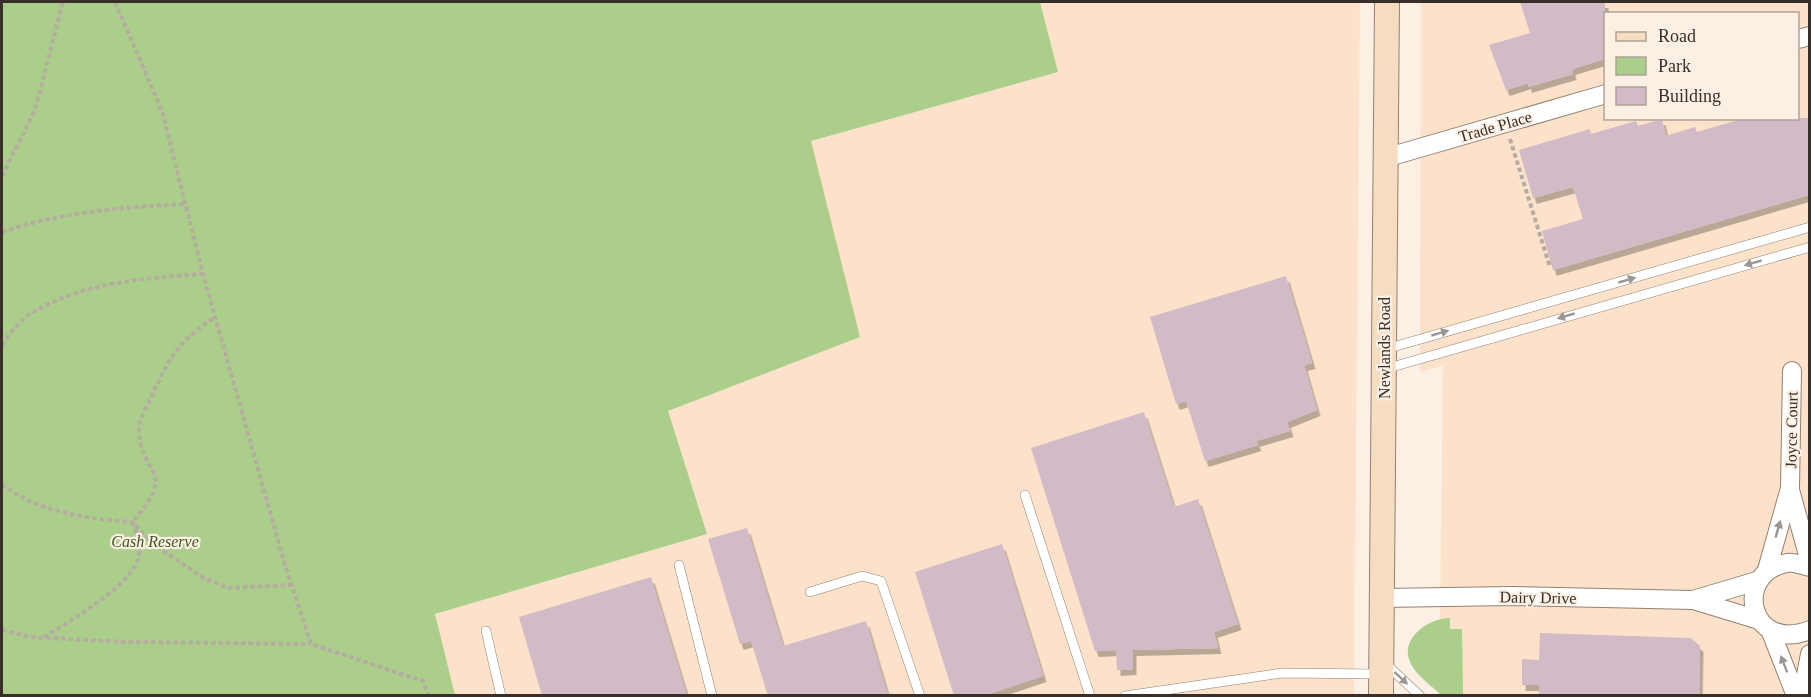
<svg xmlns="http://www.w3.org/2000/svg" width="1811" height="697" font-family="'Times New Roman',serif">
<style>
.built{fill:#fce2cb;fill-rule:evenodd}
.green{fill:#abce8a}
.building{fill:#d2bac7;filter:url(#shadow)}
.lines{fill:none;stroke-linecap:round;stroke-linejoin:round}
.lane-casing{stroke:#938171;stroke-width:10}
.street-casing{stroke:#938171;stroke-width:20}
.secondary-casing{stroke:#938171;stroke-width:26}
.path{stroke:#b6aca2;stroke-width:4;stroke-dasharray:4.5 3;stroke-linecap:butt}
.lane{stroke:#fff;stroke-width:9}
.street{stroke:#fff;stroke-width:18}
.secondary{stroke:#f6dcc0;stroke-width:24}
.oneway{fill:#9b9794}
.labels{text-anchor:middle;stroke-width:4.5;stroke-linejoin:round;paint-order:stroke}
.street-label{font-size:16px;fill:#372f28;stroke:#fcf0e5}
.park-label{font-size:16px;font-style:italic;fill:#3d591c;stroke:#fcf0e5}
</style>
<defs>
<filter id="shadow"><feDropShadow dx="3.5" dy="6" stdDeviation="0" flood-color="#0004"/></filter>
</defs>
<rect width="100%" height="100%" fill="#fcf0e5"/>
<!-- built -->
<g class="built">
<path d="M 1040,2 L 1360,2 L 1354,695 L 455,695 L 435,614 L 706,534 L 668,411 L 859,337 L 810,141 L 1058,72 Z"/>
<path d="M 1421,2 L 1809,2 L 1809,695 L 1439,695 L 1443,366 L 1420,372 ZM 1606,14 L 1798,14 L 1798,118 L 1606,118 Z"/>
</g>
<!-- green -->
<g class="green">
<path d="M 2,2 L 1040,2 L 1058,72 L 811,141 L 860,337 L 668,411 L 707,534 L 435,614 L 455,695 L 2,695 Z"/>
<path d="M 1450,618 L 1450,629 L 1462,629 L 1463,695 L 1441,695 C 1432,686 1417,676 1411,664 C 1398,639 1428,618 1450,618 Z"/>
</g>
<!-- building -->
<g class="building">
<path d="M 1520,2 L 1605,2 L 1605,59 L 1572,69 L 1573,74 L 1528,87 L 1528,83 L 1506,90 L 1489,45 L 1530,33 Z"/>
<path d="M 1745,118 L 1809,118 L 1809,195 L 1553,270 L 1542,231 L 1583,219 L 1573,187 L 1533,198 L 1519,150 L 1590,129 L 1591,134 L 1636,121 L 1638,126 L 1662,119 L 1666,136 L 1695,127 L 1697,132 Z"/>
<path d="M 1286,276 L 1312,363 L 1304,365 L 1317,410 L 1287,422 L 1290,431 L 1256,441 L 1258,445 L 1205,461 L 1186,401 L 1176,404 L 1150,317 Z"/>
<path d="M 1144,412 L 1174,507 L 1198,499 L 1238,624 L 1214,632 L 1218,648 L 1133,650 L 1133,669 L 1117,670 L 1116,650 L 1095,651 L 1031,448 Z"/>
<path d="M 747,528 L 783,646 L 866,621 L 888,696 L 768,696 L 751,641 L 740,644 L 708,539 Z"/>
<path d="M 1002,544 L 1043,676 L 983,696 L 954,696 L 915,572 Z"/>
<path d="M 651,577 L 687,696 L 542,696 L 519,617 Z"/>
<path d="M 1540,633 L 1691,638 L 1700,646 L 1699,696 L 1539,696 L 1539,685 L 1522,685 L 1522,659 L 1539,660 Z"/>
</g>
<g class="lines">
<defs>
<g id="lane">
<path d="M 1386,349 L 1810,227"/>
<path d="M 1385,369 L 1810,247"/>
<path d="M 1025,495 L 1090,696"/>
<path d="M 679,565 L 712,696"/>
<path d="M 810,592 L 862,576 L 881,581 L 920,696"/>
<path d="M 486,631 L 501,696"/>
<path d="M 1386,664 L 1420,696"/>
<path d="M 1125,696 L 1282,673 L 1379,674"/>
</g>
<g id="street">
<path d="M 1798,39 L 1810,36"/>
<path d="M 1385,158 L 1606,94"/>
<path d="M 1790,490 L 1810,562"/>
<path d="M 1810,567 C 1803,566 1793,561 1787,563 C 1732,573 1749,654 1810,630"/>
<path d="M 1767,570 L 1790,488 L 1792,371"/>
<path d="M 1382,598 L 1512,596 L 1693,600 L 1759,620"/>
<path d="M 1693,600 L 1757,581"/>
<path d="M 1771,632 L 1796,696"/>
<path d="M 1802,696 L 1810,654"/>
</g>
<path id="secondary" d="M 1381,696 L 1387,2"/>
</defs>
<!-- lane casing -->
<use href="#lane" class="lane-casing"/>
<!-- street casing -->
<use href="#street" class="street-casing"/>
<!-- secondary casing -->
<use href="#secondary" class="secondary-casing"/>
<!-- path -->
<g class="path">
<path d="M 115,2 L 162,111 L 203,274 L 285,565 L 311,644 L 423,681 L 429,696"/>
<path d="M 1510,139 L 1550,267"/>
<path d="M 2,176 L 35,110 L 63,2"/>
<path d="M 2,232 C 62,212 122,207 186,204"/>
<path d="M 2,345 C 9,335 19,321 29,315 C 80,282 145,278 203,274"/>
<path d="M 2,484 C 36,512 89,519 132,522 L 156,546 L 204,578 L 228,588 L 291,585"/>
<path d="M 2,630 L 30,637 L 126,642 L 311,644"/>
<path d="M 44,637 C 69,622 125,589 137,562 C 143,549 137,534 132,522 C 181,468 138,476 139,427 C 139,419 146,409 149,402 C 169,359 175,344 215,317"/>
</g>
<!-- lane -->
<use href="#lane" class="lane"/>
<!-- street -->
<use href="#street" class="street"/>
<!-- secondary -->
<use href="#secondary" class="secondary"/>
</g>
<!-- one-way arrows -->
<defs><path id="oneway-solid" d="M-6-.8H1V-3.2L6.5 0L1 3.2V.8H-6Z" transform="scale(1.5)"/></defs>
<g class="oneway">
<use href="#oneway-solid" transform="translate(1753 263) rotate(164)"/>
<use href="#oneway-solid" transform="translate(1627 280) rotate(-16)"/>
<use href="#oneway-solid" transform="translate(1566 316) rotate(164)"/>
<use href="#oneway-solid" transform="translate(1440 333) rotate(-16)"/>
<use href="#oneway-solid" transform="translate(1778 529) rotate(-74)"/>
<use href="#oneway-solid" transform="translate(1784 664) rotate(-111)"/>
<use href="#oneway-solid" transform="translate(1401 678) rotate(43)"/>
</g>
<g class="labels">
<!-- street labels -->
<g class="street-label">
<text transform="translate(1495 126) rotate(-16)" y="6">Trade Place</text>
<text transform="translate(1384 348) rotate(-90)" y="6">Newlands Road</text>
<text transform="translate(1791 430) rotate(-89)" y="6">Joyce Court</text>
<text transform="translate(1538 597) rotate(1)" y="6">Dairy Drive</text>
</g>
<!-- park labels -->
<g class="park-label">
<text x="155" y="547">Cash Reserve</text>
</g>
</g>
<!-- border -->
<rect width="1811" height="697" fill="none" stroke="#372f28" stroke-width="6"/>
<!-- legend -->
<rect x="1604" y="12" width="195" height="108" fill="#fcf0e5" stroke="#ada399" stroke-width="1.5"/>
<rect x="1616" y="32" width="30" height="9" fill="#f6dcc0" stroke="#ada399" stroke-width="1.5"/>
<text x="1658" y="42" font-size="18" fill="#372f28">Road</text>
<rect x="1616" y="57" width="30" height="18" fill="#abce8a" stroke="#ada399" stroke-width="1.5"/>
<text x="1658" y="72" font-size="18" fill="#372f28">Park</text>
<rect x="1616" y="87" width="30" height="18" fill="#d2bac7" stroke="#ada399" stroke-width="1.5"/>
<text x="1658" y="102" font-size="18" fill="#372f28">Building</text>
</svg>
